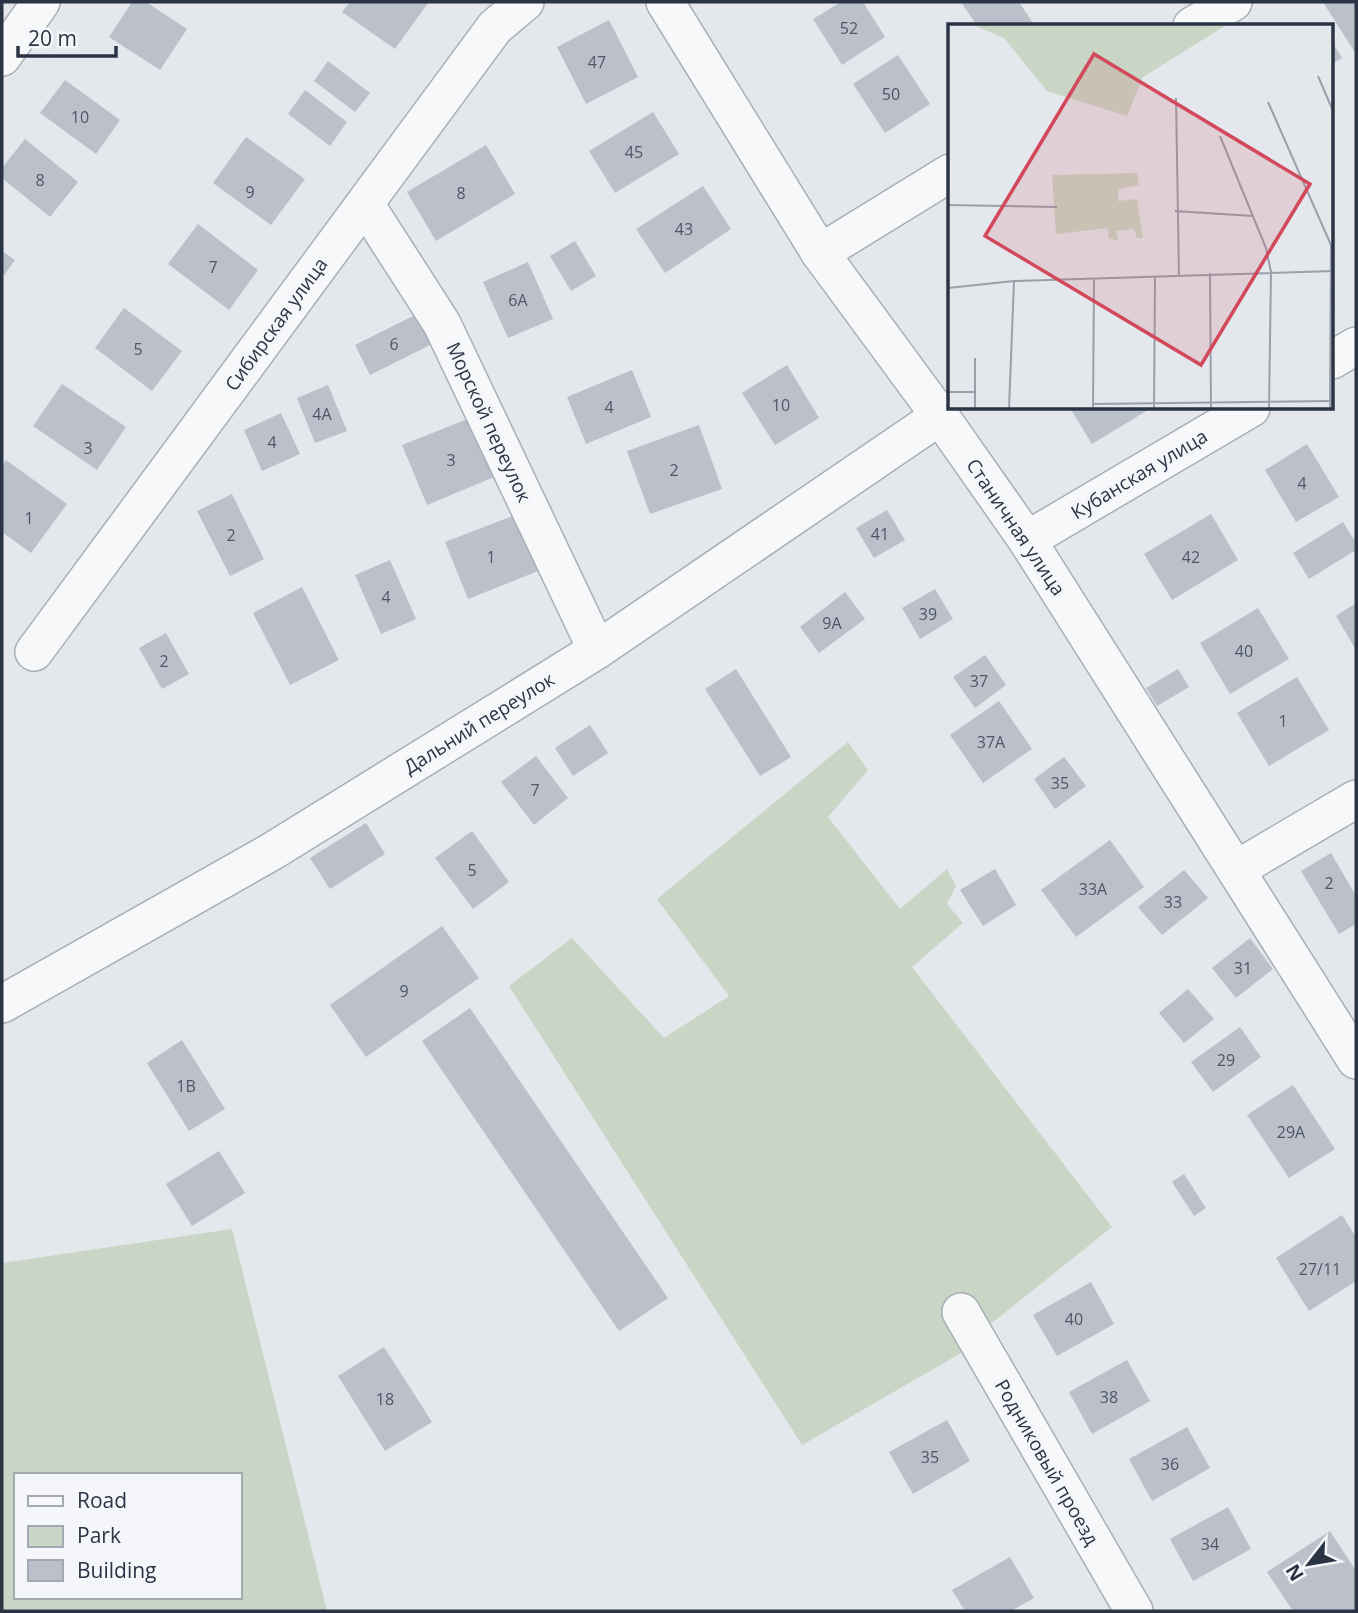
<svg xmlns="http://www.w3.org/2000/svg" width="1358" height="1613" font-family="'Open Sans',sans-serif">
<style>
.green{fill:#c9d6c5;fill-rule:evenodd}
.building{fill:#bbc0ca}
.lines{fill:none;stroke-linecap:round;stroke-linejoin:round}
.minor-casing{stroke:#a9aeb7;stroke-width:40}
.minor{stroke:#f7f8fa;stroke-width:37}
.labels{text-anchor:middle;stroke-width:7;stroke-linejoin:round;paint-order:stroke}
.number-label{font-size:16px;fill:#4f5766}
.street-label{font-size:19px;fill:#2b3445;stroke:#f4f6f9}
.inset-road{fill:none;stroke:#9a9fa9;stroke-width:2}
.view{fill:#d1495b;fill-opacity:0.15;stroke:#d1495b;stroke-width:3.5}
.inset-edge{fill:none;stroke:#2b3445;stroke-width:3.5}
</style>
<rect width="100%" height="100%" fill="#e4e7ec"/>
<!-- green -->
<g class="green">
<path d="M 848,742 L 868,770 L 828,817 L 900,909 L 947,869 L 956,886 L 947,904 L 963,923 L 912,967 L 1112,1227 L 988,1326 L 950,1297 L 968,1349 L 802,1445 L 509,986 L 572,938 L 664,1038 L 729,996 L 657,899 Z"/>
<path d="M 232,1229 L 327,1611 L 2,1611 L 2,1263 ZM 16,1475 L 240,1475 L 240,1597 L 16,1597 Z"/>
</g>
<!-- building -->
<g class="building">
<path d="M 132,2 L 146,2 L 187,29 L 160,70 L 109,37 Z"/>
<path d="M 350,2 L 426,2 L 428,3 L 395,49 L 342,12 Z"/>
<path d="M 841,2 L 863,2 L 885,37 L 842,65 L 813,19 Z"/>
<path d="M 961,2 L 1019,2 L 1035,26 L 977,26 Z"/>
<path d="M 1323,2 L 1356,2 L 1356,54 Z"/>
<path d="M 609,20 L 638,77 L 586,104 L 557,47 Z"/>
<path d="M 1332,42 L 1342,58 L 1332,64 Z"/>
<path d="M 898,55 L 930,104 L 885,133 L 853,84 Z"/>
<path d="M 328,61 L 370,93 L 355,112 L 314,81 Z"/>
<path d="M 65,80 L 120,120 L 96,154 L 40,113 Z"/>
<path d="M 305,90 L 347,122 L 330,146 L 288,114 Z"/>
<path d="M 653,112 L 679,154 L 615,193 L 589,151 Z"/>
<path d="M 246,137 L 305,179 L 271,225 L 213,183 Z"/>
<path d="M 25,139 L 78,182 L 50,217 L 2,178 L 2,168 Z"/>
<path d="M 486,145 L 515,194 L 436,241 L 407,192 Z"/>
<path d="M 703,186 L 731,229 L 665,273 L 636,229 Z"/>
<path d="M 198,224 L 258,270 L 229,310 L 168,264 Z"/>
<path d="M 575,241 L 596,276 L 571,291 L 550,256 Z"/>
<path d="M 2,251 L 15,260 L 2,278 Z"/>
<path d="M 528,262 L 553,319 L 508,338 L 483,282 Z"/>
<path d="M 124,308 L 182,351 L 152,391 L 95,348 Z"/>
<path d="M 419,313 L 434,343 L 370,375 L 355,345 Z"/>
<path d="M 787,365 L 819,418 L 775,445 L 742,393 Z"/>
<path d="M 632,370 L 651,417 L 586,444 L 567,397 Z"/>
<path d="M 62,384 L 126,427 L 97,470 L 33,426 Z"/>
<path d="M 328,385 L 347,431 L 315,443 L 297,398 Z"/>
<path d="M 1070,408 L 1147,408 L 1148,410 L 1092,444 Z"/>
<path d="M 281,413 L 300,454 L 262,471 L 244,430 Z"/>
<path d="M 475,416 L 499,475 L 427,505 L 402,445 Z"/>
<path d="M 699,425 L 722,489 L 650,514 L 627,451 Z"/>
<path d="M 1307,444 L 1339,497 L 1296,522 L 1265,470 Z"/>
<path d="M 6,460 L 67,504 L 31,553 L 2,532 L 2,466 Z"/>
<path d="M 232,494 L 264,559 L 230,576 L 197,511 Z"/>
<path d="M 887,510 L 905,540 L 874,558 L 856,528 Z"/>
<path d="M 1211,514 L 1238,560 L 1172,600 L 1144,554 Z"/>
<path d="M 515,515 L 538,571 L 468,599 L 445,542 Z"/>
<path d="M 1343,522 L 1356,543 L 1356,550 L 1309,579 L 1293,553 Z"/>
<path d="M 390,560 L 416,619 L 381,634 L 355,575 Z"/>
<path d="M 302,587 L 339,660 L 290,685 L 253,613 Z"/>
<path d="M 935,589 L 953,619 L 920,639 L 902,608 Z"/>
<path d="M 845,592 L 865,619 L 819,653 L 800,627 Z"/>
<path d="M 1356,603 L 1356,650 L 1336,616 Z"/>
<path d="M 1258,608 L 1289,659 L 1230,694 L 1200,643 Z"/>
<path d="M 166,633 L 189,674 L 162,689 L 139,648 Z"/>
<path d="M 985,655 L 1006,685 L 975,708 L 953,677 Z"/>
<path d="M 736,669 L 791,757 L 760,776 L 705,689 Z"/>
<path d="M 1178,669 L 1189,687 L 1157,706 L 1146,688 Z"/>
<path d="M 1297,677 L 1329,730 L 1269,766 L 1237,713 Z"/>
<path d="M 999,701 L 1032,749 L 983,783 L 950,735 Z"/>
<path d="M 590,725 L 608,753 L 573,776 L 555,748 Z"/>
<path d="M 536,756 L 568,798 L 534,825 L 501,782 Z"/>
<path d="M 1064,757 L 1086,786 L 1055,809 L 1034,779 Z"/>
<path d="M 366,823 L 385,854 L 330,889 L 310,858 Z"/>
<path d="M 472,831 L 509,882 L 473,909 L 435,858 Z"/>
<path d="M 1110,840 L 1144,887 L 1076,937 L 1041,890 Z"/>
<path d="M 1331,853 L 1356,896 L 1356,924 L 1339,934 L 1301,871 Z"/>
<path d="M 995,869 L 1016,905 L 983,926 L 960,890 Z"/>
<path d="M 1184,870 L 1208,898 L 1162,935 L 1138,907 Z"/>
<path d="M 442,926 L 479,978 L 366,1057 L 330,1005 Z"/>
<path d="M 1250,938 L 1273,969 L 1236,998 L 1212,968 Z"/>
<path d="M 1188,989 L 1214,1019 L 1184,1043 L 1159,1013 Z"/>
<path d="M 470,1008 L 668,1298 L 619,1331 L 422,1041 Z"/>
<path d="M 1240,1027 L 1261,1057 L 1213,1092 L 1191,1062 Z"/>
<path d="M 182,1040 L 225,1109 L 189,1131 L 147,1063 Z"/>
<path d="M 1293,1085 L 1335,1149 L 1289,1178 L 1247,1115 Z"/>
<path d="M 219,1151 L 245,1193 L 192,1226 L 166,1184 Z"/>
<path d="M 1184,1174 L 1206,1208 L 1194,1216 L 1172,1182 Z"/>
<path d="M 1342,1215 L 1356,1237 L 1356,1281 L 1309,1311 L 1276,1258 Z"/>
<path d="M 1091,1282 L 1114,1324 L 1057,1356 L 1033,1315 Z"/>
<path d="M 384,1347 L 432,1422 L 385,1451 L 338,1376 Z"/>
<path d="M 1127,1360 L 1150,1401 L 1092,1434 L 1069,1392 Z"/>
<path d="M 947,1420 L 970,1461 L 913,1494 L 889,1452 Z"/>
<path d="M 1187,1427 L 1210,1468 L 1152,1501 L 1129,1459 Z"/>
<path d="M 1228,1507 L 1251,1549 L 1193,1581 L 1170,1539 Z"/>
<path d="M 1330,1531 L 1356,1571 L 1356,1611 L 1293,1611 L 1267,1572 Z"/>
<path d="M 1010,1557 L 1034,1598 L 1011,1611 L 965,1611 L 952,1590 Z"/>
</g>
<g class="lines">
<defs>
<g id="minor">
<path d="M 665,2 L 820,253 L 940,416 L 1027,540 L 1356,1060"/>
<path d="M 1192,26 L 1233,2"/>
<path d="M 2,57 L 41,2"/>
<path d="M 365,204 L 442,324 L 597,650"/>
<path d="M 820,253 L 950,173"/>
<path d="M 1332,360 L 1356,346"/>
<path d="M 1027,540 L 1251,408"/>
<path d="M 34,652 L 495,27 L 525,2"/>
<path d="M 1237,869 L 1356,799"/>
<path d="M 2,1004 L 271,852 L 597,650 L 940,416"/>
<path d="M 961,1312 L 1134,1611"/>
</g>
</defs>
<!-- minor casing -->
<use href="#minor" class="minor-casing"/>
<!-- minor -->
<use href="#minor" class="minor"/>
</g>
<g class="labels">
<!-- number labels -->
<g class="number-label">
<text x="849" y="34">52</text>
<text x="597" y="68">47</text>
<text x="891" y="100">50</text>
<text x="80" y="123">10</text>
<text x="634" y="158">45</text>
<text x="40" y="186">8</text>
<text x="250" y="198">9</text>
<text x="461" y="199">8</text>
<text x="684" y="235">43</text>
<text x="213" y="273">7</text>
<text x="518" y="306">6А</text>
<text x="394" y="350">6</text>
<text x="138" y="355">5</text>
<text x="781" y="411">10</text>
<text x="609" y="413">4</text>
<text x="322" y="420">4А</text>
<text x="272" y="448">4</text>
<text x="88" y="454">3</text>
<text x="451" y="466">3</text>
<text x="674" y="476">2</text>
<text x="1302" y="489">4</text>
<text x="29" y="524">1</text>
<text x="880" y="540">41</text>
<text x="231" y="541">2</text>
<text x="491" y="563">1</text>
<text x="1191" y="563">42</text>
<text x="386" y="603">4</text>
<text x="928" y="620">39</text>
<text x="832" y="629">9А</text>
<text x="1244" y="657">40</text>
<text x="164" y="667">2</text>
<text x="979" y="687">37</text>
<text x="1283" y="727">1</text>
<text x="991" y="748">37А</text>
<text x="1060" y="789">35</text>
<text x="535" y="796">7</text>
<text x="472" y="876">5</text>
<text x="1329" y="889">2</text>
<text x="1093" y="895">33А</text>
<text x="1173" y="908">33</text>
<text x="1243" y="974">31</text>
<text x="404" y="997">9</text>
<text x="1226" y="1066">29</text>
<text x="186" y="1092">1В</text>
<text x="1291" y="1138">29А</text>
<text x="1320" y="1275">27/11</text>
<text x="1074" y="1325">40</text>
<text x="1109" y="1403">38</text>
<text x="385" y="1405">18</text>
<text x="930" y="1463">35</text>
<text x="1170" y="1470">36</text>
<text x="1210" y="1550">34</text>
</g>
<!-- street labels -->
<g class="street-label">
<text transform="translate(276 324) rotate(-54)" y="7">Сибирская улица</text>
<text transform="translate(489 422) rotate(65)" y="7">Морской переулок</text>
<text transform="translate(1139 474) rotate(-31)" y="7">Кубанская улица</text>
<text transform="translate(1016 527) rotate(56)" y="7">Станичная улица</text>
<text transform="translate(479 723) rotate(-32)" y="7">Дальний переулок</text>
<text transform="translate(1047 1462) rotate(60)" y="7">Родниковый проезд</text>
</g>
</g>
<!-- overview -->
<g transform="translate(948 24)">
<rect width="385" height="385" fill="#e4e7ec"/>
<path d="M 23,0 L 280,0 L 195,53 L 179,92 L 99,67 L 56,14 ZM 189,149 L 191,161 L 170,165 L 170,177 L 189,175 L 195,214 L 189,214 L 186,205 L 168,207 L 170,217 L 161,214 L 159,204 L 108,210 L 104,151 Z" fill="#c9d6c5"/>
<path class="inset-road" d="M 370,52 L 385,87M 228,74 L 231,252M 320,78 L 383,221 L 382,385M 272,112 L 318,224 L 323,248 L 321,385M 0,181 L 109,183M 227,187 L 305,192M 262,249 L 263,385M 0,264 L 66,257 L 385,247M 0,368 L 27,368M 145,380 L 384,377M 145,384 L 146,255M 27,385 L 27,334M 61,385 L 66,257M 206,385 L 207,254"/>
<path class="view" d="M 146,30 L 362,160 L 253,341 L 37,212 Z"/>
<rect width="385" height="385" class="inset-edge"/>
</g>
<!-- border -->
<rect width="1358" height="1613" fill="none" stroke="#2b3445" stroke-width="7"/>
<!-- legend -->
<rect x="14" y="1473" width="228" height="126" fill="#f4f6f9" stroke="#a4a8b1" stroke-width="2"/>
<rect x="28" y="1496" width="35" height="10" fill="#f7f8fa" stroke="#a4a8b1" stroke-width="2"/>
<text x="77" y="1508" font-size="21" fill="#2b3445">Road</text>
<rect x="28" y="1526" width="35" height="21" fill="#c9d6c5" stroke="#a4a8b1" stroke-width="2"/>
<text x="77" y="1543" font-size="21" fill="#2b3445">Park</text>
<rect x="28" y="1560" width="35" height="21" fill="#bbc0ca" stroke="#a4a8b1" stroke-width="2"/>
<text x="77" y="1578" font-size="21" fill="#2b3445">Building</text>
<!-- north arrow -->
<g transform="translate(1309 1564) rotate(239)" stroke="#f4f6f9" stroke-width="5" paint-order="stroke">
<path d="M0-5L12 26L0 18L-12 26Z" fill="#2b3445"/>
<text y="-10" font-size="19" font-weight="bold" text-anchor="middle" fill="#2b3445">N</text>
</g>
<!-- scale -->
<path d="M18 46v10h98v-10" fill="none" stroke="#2b3445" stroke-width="3.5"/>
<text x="28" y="46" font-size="21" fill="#2b3445" stroke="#f4f6f9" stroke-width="5" paint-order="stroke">20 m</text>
</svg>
